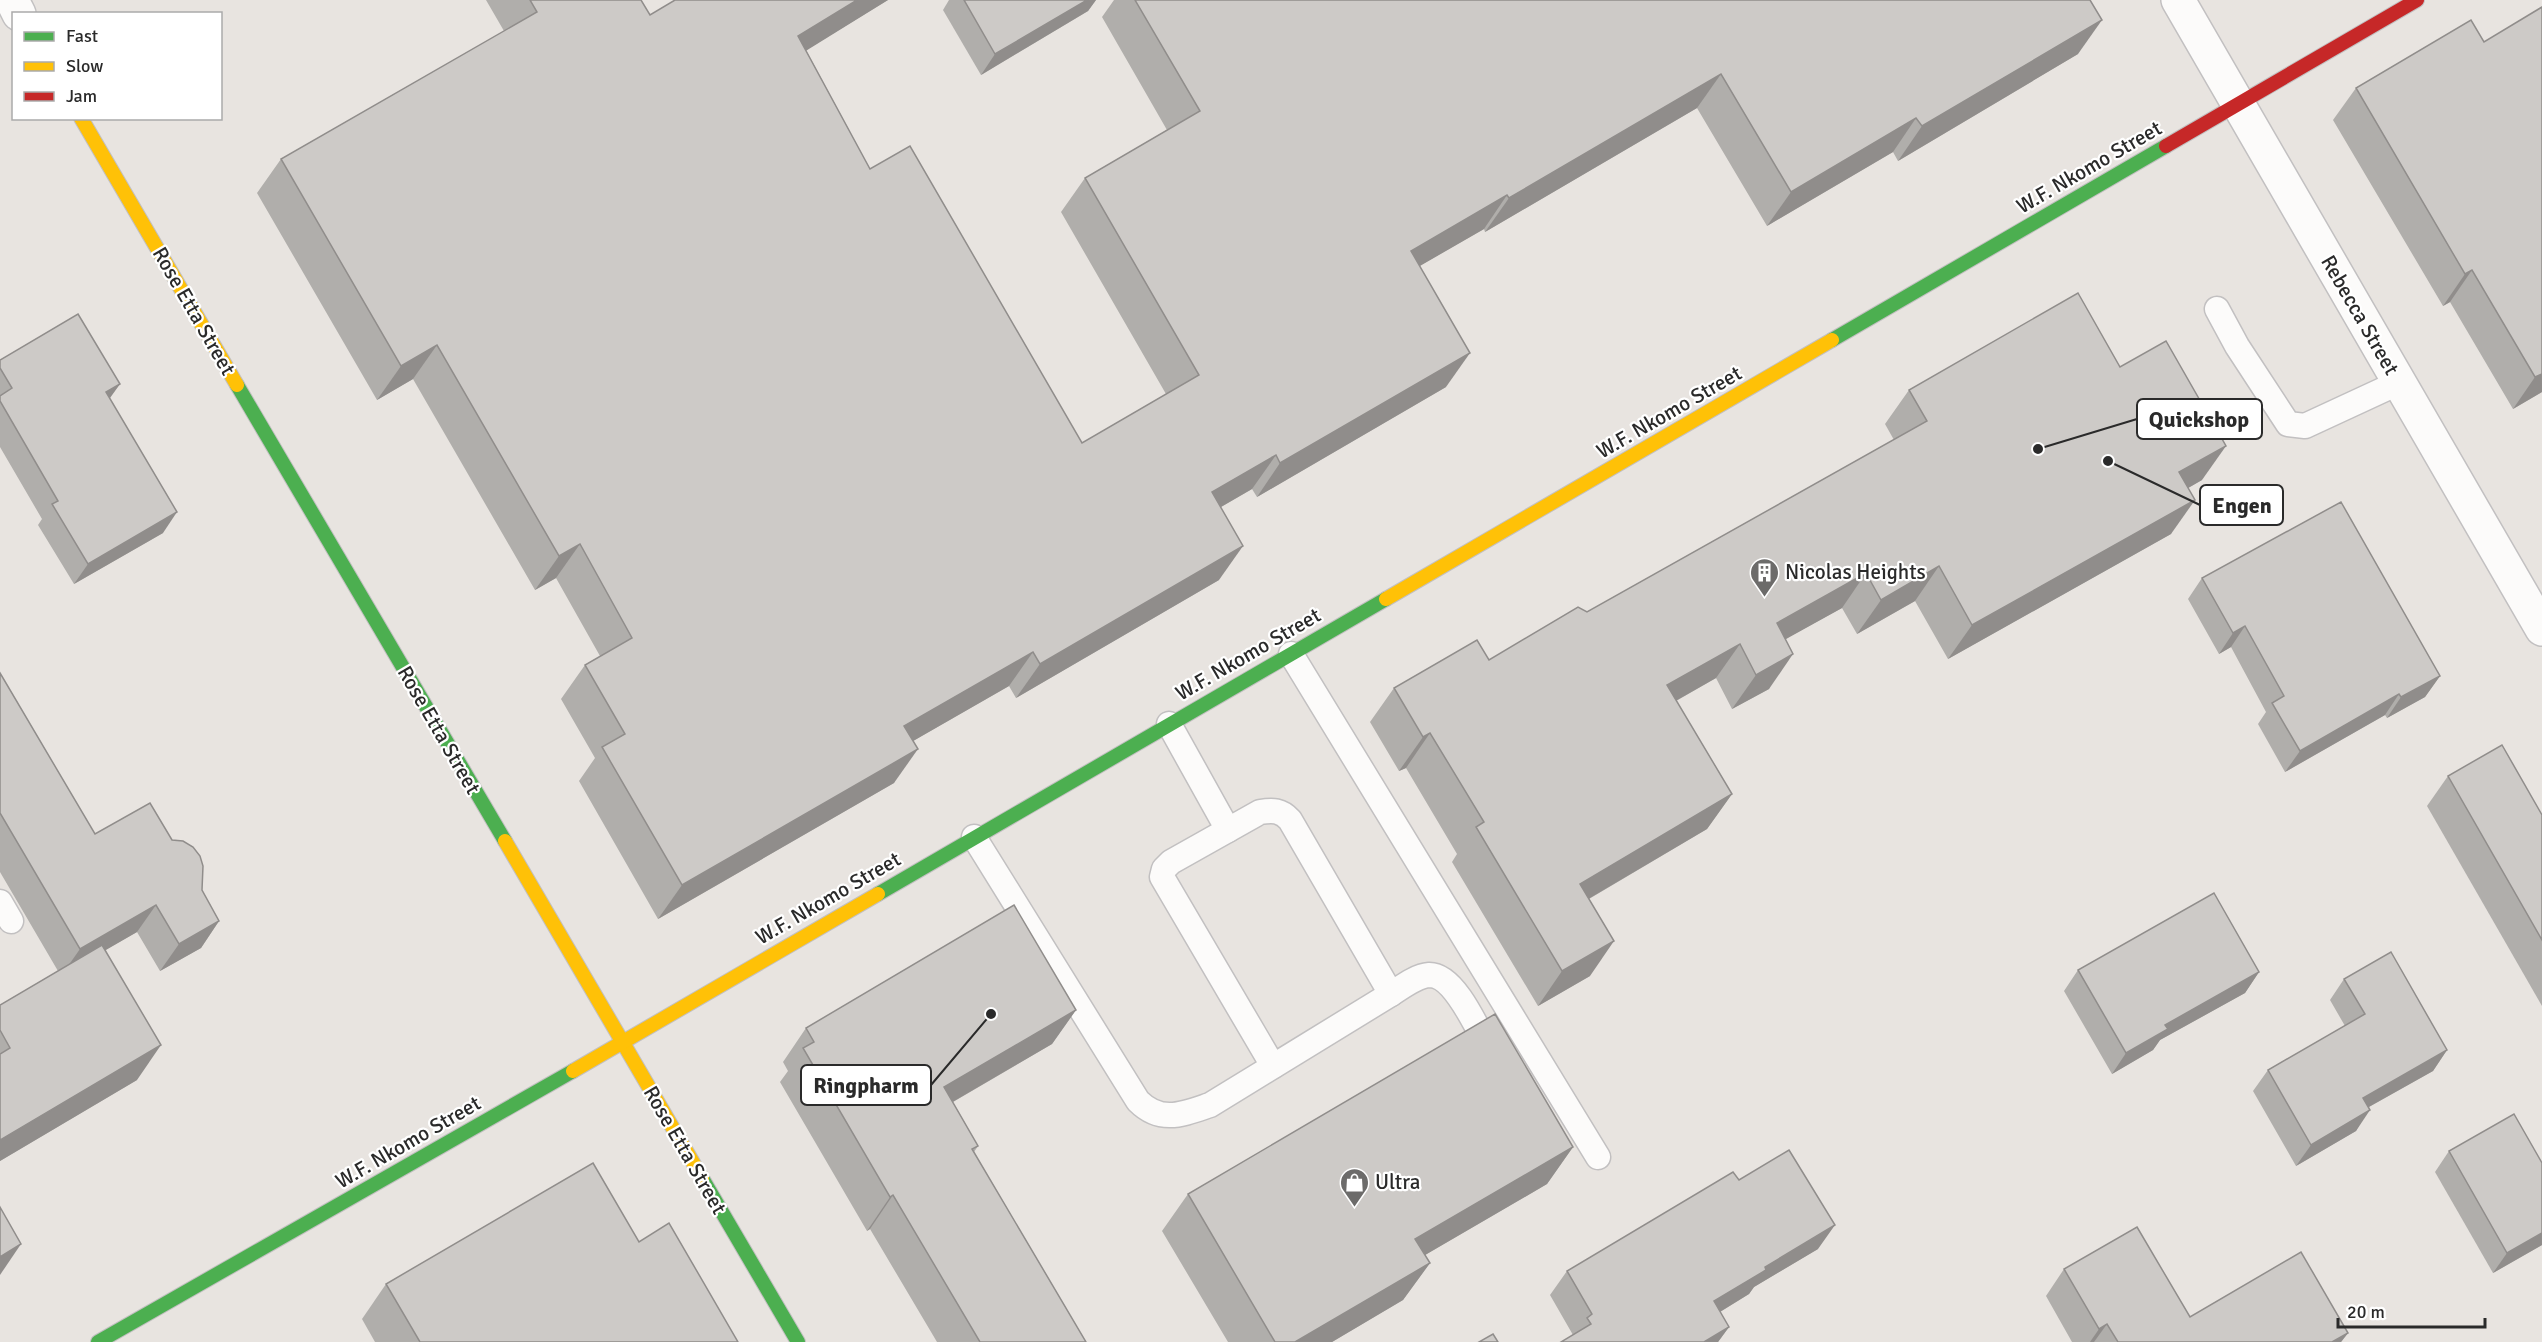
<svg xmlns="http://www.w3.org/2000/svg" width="2542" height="1342" font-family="Signika,sans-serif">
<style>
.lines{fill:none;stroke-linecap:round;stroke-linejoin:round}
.lane-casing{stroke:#c2c0c1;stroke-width:27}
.street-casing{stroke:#c2c0c1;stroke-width:36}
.fast-casing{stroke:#c2c0c1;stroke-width:16}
.slow-casing{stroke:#c2c0c1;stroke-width:16}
.jam-casing{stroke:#c2c0c1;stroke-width:16}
.lane{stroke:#fcfbfa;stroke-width:24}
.street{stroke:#fcfbfa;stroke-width:33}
.fast{stroke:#4caf50;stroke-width:14}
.slow{stroke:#ffc107;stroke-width:14}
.jam{stroke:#c62828;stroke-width:14}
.wall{fill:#b0aeab}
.shaded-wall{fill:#908d8b}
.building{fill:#cdcac7;stroke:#908d8b;stroke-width:1.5}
.labels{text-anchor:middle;stroke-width:4.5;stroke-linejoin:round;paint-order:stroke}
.street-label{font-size:21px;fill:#2a2a2a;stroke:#fff}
.poi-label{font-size:21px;fill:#2a2a2a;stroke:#fff;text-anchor:start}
.leader{fill:none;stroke:#2a2a2a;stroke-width:2}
.callout-dot{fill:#2a2a2a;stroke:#fff;stroke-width:2}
.callout{fill:#fff;stroke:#2a2a2a;stroke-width:2}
.callout-label{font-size:22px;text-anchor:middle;font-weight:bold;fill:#2a2a2a}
</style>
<rect width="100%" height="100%" fill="#e8e4e0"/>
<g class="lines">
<defs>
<g id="lane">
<path d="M 2217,309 L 2237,346 L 2288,424 L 2305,426 L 2400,382"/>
<path d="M 1291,654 L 1598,1157"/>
<path d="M 1169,724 L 1228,830"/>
<path d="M 974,837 L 1138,1101 C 1161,1124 1183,1114 1210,1105 L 1391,994 C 1402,987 1416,976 1429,975 C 1455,974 1479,1032 1490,1052"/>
<path d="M 0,902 L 11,921"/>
<path d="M 1273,1066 L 1162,877 L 1164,869 L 1171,862 L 1260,812 C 1273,810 1281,810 1290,820 L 1391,994"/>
</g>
<g id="street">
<path d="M 12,0 L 19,14"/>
<path d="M 2178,0 L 2542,629"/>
</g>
<g id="fast">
<path d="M 1832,340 L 2166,146"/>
<path d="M 237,385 L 505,841"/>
<path d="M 878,894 L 1386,599"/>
<path d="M 702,1178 L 798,1342"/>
<path d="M 98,1342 L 573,1071"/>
</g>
<g id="slow">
<path d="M 81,118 L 237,385"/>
<path d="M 1386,599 L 1832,340"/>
<path d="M 505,841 L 702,1178"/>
<path d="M 573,1071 L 878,894"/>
</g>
<path id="jam" d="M 2166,146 L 2417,0"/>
</defs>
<!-- lane casing -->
<use href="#lane" class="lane-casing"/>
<!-- street casing -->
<use href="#street" class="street-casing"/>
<!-- fast casing -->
<use href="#fast" class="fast-casing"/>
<!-- slow casing -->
<use href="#slow" class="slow-casing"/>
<!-- jam casing -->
<use href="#jam" class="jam-casing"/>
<!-- lane -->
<use href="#lane" class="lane"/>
<!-- street -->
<use href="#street" class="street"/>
<!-- fast -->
<use href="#fast" class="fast"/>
<!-- slow -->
<use href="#slow" class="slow"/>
<!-- jam -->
<use href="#jam" class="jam"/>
</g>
<!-- wall -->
<g class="wall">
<path d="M 486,0 L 641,0 L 650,15 L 675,0 L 888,0 L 806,50 L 870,169 L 1082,443 L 1166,394 L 1061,212 L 1085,178 L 1167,130 L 1102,17 L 1114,0 L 2090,0 L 2078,54 L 1898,161 L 1893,152 L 1767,226 L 1697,108 L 1485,232 L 1484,229 L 1419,266 L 1446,387 L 1257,497 L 1252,489 L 1221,507 L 1219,580 L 1016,698 L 1009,686 L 913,741 L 894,783 L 658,919 L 579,781 L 595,758 L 561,699 L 585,665 L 600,656 L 556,578 L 535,590 L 413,379 L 377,400 L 257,193 L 281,159 L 504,31 Z"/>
<path d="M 949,0 L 1096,0 L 1088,11 L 981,75 L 943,10 Z"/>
<path d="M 2484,42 L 2542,392 L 2513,409 L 2450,302 L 2443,306 L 2333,120 L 2356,88 Z"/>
<path d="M 0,360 L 120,384 L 109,398 L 163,533 L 74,584 L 38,525 L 42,519 L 0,447 Z"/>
<path d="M 2120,367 L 2202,480 L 2188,488 L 2171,534 L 1948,659 L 1915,601 L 1857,634 L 1842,608 L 1785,639 L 1769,689 L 1732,709 L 1716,678 L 1676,701 L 1732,794 L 1707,829 L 1589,899 L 1590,976 L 1538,1006 L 1452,862 L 1457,854 L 1406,768 L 1399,771 L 1370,722 L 1394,688 L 1489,660 L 1587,612 L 1894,440 L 1885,424 L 1909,390 Z"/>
<path d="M 2202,578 L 2440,676 L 2425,697 L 2387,718 L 2385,715 L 2285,772 L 2258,724 L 2266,712 L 2231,647 L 2219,654 L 2188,599 Z"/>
<path d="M 0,673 L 95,834 L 202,890 L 219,921 L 201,948 L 160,971 L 137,932 L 105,950 L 137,1080 L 0,1161 L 0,1005 L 58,971 L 0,872 Z"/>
<path d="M 2448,776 L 2542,815 L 2542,1006 L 2427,806 Z"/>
<path d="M 2078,970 L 2259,972 L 2245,993 L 2160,1040 L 2153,1050 L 2112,1074 L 2064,991 Z"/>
<path d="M 2344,979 L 2447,1050 L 2433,1071 L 2369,1107 L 2356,1131 L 2296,1166 L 2253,1091 L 2268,1070 L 2345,1026 L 2330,1000 Z"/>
<path d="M 1076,1010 L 1052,1044 L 953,1102 L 978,1146 L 974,1152 L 1086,1342 L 937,1342 L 870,1229 L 867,1231 L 780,1082 L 788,1071 L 783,1062 L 806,1028 Z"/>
<path d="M 1573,1147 L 1547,1184 L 1425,1255 L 1430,1263 L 1403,1300 L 1332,1342 L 1228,1342 L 1162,1231 L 1188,1194 Z"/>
<path d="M 2449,1151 L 2542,1163 L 2542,1245 L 2493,1273 L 2435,1172 Z"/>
<path d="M 1739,1180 L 1818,1249 L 1754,1287 L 1749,1294 L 1720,1312 L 1729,1327 L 1718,1342 L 1561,1342 L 1573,1335 L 1550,1295 L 1567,1271 Z"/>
<path d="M 639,1242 L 738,1342 L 375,1342 L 362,1319 L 386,1284 Z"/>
<path d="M 2064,1269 L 2190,1317 L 2348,1333 L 2341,1342 L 2072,1342 L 2046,1296 Z"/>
</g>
<!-- shaded-wall -->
<g class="shaded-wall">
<path d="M 857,0 L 888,0 L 775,70 L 798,36 Z"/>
<path d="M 1087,0 L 1096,0 L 1088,11 L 981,75 L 995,54 Z"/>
<path d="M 2102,20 L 2078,54 L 1898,161 L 1922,126 Z"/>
<path d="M 1721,74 L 1697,108 L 1485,232 L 1509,198 Z"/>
<path d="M 1916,118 L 1893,152 L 1767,226 L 1791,192 Z"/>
<path d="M 1507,195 L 1484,229 L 1387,285 L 1411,251 Z"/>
<path d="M 2472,270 L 2450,302 L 2443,306 L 2465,274 Z"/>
<path d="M 437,345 L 413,379 L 377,400 L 401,366 Z"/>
<path d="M 1470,353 L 1446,387 L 1257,497 L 1280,463 Z"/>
<path d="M 2542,374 L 2542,392 L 2513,409 L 2535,377 Z"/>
<path d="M 120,384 L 105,405 L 106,392 Z"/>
<path d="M 2226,446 L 2202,480 L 2155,507 L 2179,472 Z"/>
<path d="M 1276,455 L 1252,489 L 1188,526 L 1212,492 Z"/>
<path d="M 2195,500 L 2171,534 L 1948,659 L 1972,625 Z"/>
<path d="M 177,512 L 163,533 L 74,584 L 88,564 Z"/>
<path d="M 580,544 L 556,578 L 535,590 L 559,556 Z"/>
<path d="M 1243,546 L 1219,580 L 1016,698 L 1040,664 Z"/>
<path d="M 1939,566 L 1915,601 L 1857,634 L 1881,600 Z"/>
<path d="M 1866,573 L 1842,608 L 1752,658 L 1777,623 Z"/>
<path d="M 2245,626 L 2231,647 L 2219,654 L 2233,633 Z"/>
<path d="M 1740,644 L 1716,678 L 1642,720 L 1667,685 Z"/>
<path d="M 1033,652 L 1009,686 L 880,760 L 904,726 Z"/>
<path d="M 1793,654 L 1769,689 L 1732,709 L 1756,675 Z"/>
<path d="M 2440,676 L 2425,697 L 2387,718 L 2401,697 Z"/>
<path d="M 2399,694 L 2385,715 L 2285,772 L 2300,751 Z"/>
<path d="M 1430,733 L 1406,768 L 1399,771 L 1423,737 Z"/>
<path d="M 918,749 L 894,783 L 658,919 L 682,885 Z"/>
<path d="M 1732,794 L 1707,829 L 1556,918 L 1580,884 Z"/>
<path d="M 156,905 L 137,932 L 61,976 L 80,949 Z"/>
<path d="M 219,921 L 201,948 L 160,971 L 179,944 Z"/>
<path d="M 1614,941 L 1590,976 L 1538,1006 L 1562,971 Z"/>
<path d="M 2259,972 L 2245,993 L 2160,1040 L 2153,1050 L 2112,1074 L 2126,1053 L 2165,1025 Z"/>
<path d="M 1076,1010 L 1052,1044 L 920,1121 L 944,1087 Z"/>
<path d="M 161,1045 L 137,1080 L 0,1161 L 0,1140 Z"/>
<path d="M 2447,1050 L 2433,1071 L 2349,1118 L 2363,1098 Z"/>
<path d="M 2370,1110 L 2356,1131 L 2296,1166 L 2311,1145 Z"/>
<path d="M 1573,1147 L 1547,1184 L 1389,1276 L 1415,1239 Z"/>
<path d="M 893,1195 L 870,1229 L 867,1231 L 890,1197 Z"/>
<path d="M 1835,1225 L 1818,1249 L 1754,1287 L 1749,1294 L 1697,1326 L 1714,1301 L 1765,1267 Z"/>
<path d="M 2542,1233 L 2542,1245 L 2493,1273 L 2507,1253 Z"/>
<path d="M 21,1244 L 0,1275 L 0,1257 Z"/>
<path d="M 1430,1263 L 1403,1300 L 1332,1342 L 1295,1342 Z"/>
<path d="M 2107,1324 L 2094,1342 L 2090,1342 L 2099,1329 Z"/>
<path d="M 1729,1327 L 1718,1342 L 1704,1342 Z"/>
<path d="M 2348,1333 L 2341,1342 L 2332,1342 Z"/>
</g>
<!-- building -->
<g class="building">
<path d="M 530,0 L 641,0 L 650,15 L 675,0 L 857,0 L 798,36 L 870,169 L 910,146 L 1082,443 L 1199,375 L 1085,178 L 1200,111 L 1135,0 L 2090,0 L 2102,20 L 1922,126 L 1916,118 L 1791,192 L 1721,74 L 1509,198 L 1507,195 L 1411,251 L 1470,353 L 1280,463 L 1276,455 L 1212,492 L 1243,546 L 1040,664 L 1033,652 L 904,726 L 918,749 L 682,885 L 602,747 L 625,734 L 585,665 L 632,638 L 580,544 L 559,556 L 437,345 L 401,366 L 281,159 L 537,12 Z"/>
<path d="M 964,0 L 1087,0 L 995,54 Z"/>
<path d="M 2542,7 L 2542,374 L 2535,377 L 2472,270 L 2465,274 L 2356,88 L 2471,20 L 2484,42 Z"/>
<path d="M 2078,293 L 2120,367 L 2166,341 L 2226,446 L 2179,472 L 2195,500 L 1972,625 L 1939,566 L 1881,600 L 1866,573 L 1777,623 L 1793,654 L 1756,675 L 1740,644 L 1667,685 L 1732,794 L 1580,884 L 1614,941 L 1562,971 L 1476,827 L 1484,822 L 1430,733 L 1423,737 L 1394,688 L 1477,640 L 1489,660 L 1578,607 L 1587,612 L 1927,421 L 1909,390 Z"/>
<path d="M 78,314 L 120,384 L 106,392 L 177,512 L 88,564 L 52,504 L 58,501 L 0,401 L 0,396 L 12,388 L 0,368 L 0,360 Z"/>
<path d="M 2341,502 L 2440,676 L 2401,697 L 2399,694 L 2300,751 L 2272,703 L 2284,696 L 2245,626 L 2233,633 L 2202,578 Z"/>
<path d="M 0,673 L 95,834 L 150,803 L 172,840 L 183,841 L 193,847 L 200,856 L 203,866 L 202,890 L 219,921 L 179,944 L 156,905 L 80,949 L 0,813 Z"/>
<path d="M 2502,745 L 2542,815 L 2542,940 L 2448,776 Z"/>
<path d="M 2214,893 L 2259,972 L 2165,1025 L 2168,1029 L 2126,1053 L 2078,970 Z"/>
<path d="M 1014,905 L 1076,1010 L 944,1087 L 978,1146 L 972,1149 L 1086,1342 L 980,1342 L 893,1195 L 890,1197 L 803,1048 L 814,1042 L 806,1028 Z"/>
<path d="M 102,945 L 161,1045 L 0,1140 L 0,1054 L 10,1048 L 0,1030 L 0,1005 Z"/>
<path d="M 2391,952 L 2447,1050 L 2363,1098 L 2370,1110 L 2311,1145 L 2268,1070 L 2365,1014 L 2344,979 Z"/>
<path d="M 1495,1014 L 1573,1147 L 1415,1239 L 1430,1263 L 1295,1342 L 1275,1342 L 1188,1194 Z"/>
<path d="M 2514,1114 L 2542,1163 L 2542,1233 L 2507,1253 L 2449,1151 Z"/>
<path d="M 1789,1150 L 1835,1225 L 1765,1267 L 1766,1270 L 1714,1301 L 1729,1327 L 1704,1342 L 1561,1342 L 1591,1324 L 1587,1318 L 1592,1314 L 1567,1271 L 1733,1172 L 1739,1180 Z"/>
<path d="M 593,1163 L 639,1242 L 669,1223 L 738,1342 L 420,1342 L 386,1284 Z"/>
<path d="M 0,1207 L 21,1244 L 0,1257 Z"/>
<path d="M 2137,1227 L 2190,1317 L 2301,1252 L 2348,1333 L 2332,1342 L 2118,1342 L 2107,1324 L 2099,1329 L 2064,1269 Z"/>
<path d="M 1493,1334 L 1498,1342 L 1479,1342 Z"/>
</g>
<!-- icons -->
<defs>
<symbol id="building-pin" viewBox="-11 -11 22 30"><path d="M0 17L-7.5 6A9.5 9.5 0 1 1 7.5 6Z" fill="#6c6b6a" stroke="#fff"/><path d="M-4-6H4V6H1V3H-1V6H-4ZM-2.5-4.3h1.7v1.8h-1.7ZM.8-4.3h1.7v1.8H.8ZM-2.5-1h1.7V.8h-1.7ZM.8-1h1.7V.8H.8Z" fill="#fff"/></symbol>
<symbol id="shop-pin" viewBox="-11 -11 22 30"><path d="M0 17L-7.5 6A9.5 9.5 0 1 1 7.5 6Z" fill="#6c6b6a" stroke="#fff"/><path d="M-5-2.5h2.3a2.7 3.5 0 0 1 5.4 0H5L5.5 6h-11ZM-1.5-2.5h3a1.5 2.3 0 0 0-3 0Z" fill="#fff"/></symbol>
</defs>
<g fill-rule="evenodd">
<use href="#building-pin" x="1748" y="556" width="33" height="45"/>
<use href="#shop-pin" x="1338" y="1166" width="33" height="45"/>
</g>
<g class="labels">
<!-- street labels -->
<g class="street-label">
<text transform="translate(2089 167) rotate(-30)" y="7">W.F. Nkomo Street</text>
<text transform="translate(194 311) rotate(60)" y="7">Rose Etta Street</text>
<text transform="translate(2360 315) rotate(60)" y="7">Rebecca Street</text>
<text transform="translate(1669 412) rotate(-30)" y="7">W.F. Nkomo Street</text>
<text transform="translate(1248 654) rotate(-30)" y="7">W.F. Nkomo Street</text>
<text transform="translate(439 730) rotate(60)" y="7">Rose Etta Street</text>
<text transform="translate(828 898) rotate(-30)" y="7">W.F. Nkomo Street</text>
<text transform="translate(408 1142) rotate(-30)" y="7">W.F. Nkomo Street</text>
<text transform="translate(685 1150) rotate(60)" y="7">Rose Etta Street</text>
</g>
<!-- poi labels -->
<g class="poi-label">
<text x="1785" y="579">Nicolas Heights</text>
<text x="1375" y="1189">Ultra</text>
</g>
</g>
<!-- callouts -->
<path class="leader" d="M2038 449L2137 419M2108 461L2200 505M991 1014L931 1085"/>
<g class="callout-dot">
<circle cx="2038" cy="449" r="6"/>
<circle cx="2108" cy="461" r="6"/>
<circle cx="991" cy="1014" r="6"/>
</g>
<g class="callout">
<rect x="2137" y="399" width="125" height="40" rx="6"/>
<rect x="2200" y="485" width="83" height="40" rx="6"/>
<rect x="801" y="1065" width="130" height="40" rx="6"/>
</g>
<g class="callout-label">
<text x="2199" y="427">Quickshop</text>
<text x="2242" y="513">Engen</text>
<text x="866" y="1093">Ringpharm</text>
</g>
<!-- legend -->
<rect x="12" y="12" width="210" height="108" fill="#ffffff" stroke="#aaaaaa" stroke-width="1.5"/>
<rect x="24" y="32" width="30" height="9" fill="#4caf50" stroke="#aaaaaa" stroke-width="1.5"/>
<text x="66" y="42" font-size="18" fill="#2a2a2a">Fast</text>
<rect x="24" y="62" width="30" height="9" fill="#ffc107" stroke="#aaaaaa" stroke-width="1.5"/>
<text x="66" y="72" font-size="18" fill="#2a2a2a">Slow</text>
<rect x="24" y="92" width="30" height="9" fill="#c62828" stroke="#aaaaaa" stroke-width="1.5"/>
<text x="66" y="102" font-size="18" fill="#2a2a2a">Jam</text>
<!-- scale -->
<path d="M2338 1318v9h147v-9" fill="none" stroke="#2a2a2a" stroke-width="3"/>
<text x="2347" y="1318" font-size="18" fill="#2a2a2a" stroke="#ffffff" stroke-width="4.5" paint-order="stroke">20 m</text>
</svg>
